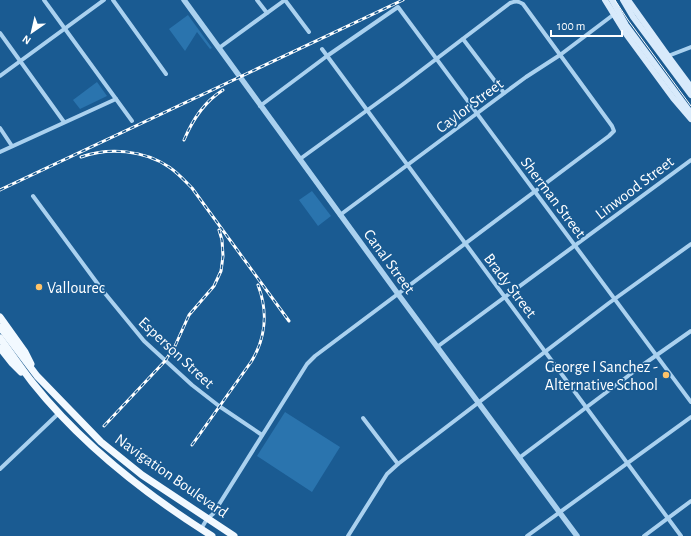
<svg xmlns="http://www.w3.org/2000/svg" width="691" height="536" font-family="'Alegreya Sans',sans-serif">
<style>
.green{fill:#2a74ae}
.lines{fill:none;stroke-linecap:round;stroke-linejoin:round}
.minor{stroke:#aad1ef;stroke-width:4}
.tertiary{stroke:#aad1ef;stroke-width:5.5}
.secondary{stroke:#d8eafb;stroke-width:6}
.primary{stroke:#f2f9ff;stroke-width:7}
.tram{stroke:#fff;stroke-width:1}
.rail-casing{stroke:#fff;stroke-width:3}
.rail{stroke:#1a5b92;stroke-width:1.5;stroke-dasharray:4.5;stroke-linecap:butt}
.poi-dot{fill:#ffc368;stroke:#1a5b92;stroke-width:1.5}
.labels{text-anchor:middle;stroke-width:3.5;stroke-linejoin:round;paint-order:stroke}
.street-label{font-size:16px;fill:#fff;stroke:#1a5b92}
.poi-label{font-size:16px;fill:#fff;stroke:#1a5b92;text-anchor:start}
</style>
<rect width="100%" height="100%" fill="#1a5b92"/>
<!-- green -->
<g class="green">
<path d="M 188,15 L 212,48 L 210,49 L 197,32 L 185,51 L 169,29 Z"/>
<path d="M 97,82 L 107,96 L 80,109 L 73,100 Z"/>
<path d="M 312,191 L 331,216 L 318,226 L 299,200 Z"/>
<path d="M 285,412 L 340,447 L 312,492 L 257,456 Z"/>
</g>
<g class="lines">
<!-- minor -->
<g class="minor">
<path d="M 44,0 L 132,121"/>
<path d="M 113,0 L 166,74"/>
<path d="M 257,0 L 267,13"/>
<path d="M 285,0 L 309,32"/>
<path d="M 0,33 L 64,122"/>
<path d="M 463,39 L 504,93"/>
<path d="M 219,48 L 285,0"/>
<path d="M 322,49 L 681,536"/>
<path d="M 668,56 L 691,47"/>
<path d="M 0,76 L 104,0"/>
<path d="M 260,106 L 327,56 L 398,7 L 691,402"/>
<path d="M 0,128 L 12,146"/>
<path d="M 0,152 L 116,99"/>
<path d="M 33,196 L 103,291 L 144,341 L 192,385 L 219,406 L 262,435"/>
<path d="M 340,215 L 526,77 L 560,55 L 613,15"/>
<path d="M 437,347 L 691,160"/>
<path d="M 363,418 L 398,464"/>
<path d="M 519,458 L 644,364 L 691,331"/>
<path d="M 0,469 L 59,413"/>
<path d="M 201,529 L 207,519 L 213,514 L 307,364 L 315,356 L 609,136 L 614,131 L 612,126 L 523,4 C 518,1 516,1 510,3 L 402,85 L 300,159"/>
<path d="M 348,536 L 387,474 L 398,464 L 609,303 L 691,244"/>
<path d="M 527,536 L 691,417"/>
<path d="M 644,536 L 691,501"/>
</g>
<!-- tertiary -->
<path class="tertiary" d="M 184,0 L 398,294 L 577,536"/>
<!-- secondary -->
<g class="secondary">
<path d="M 605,0 L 626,34 L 673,98 L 691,119"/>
<path d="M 612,0 L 626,25 L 691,113"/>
<path d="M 623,0 L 633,17 L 691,95"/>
<path d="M 628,0 L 668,56 L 691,87"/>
</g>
<!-- primary -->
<g class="primary">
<path d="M 0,317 L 25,352 L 31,364"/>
<path d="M 0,327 L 37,376 L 101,442 L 142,475 L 234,536"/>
<path d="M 0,338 C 11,353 21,368 32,382 C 82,445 145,494 212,536"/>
<path d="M 0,348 L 12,363 L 21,372"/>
</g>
<!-- tram -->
<path class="tram" d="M 615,0 L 628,20 L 691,106"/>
<defs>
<g id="rail">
<path d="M 184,140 C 193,119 204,102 223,90"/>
<path d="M 81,157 C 109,147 144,150 169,167 C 178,173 185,181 192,188 L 289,321"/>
<path d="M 0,190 L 403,0"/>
<path d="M 104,426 L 165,361 L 175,346 L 189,315 L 214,286 L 221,271 L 223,256 L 222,240 L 219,230"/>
<path d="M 192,445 L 251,362 C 266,338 268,311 258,285"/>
</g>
</defs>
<!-- rail casing -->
<use href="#rail" class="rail-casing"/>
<!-- rail -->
<use href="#rail" class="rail"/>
</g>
<!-- markers -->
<g class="poi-dot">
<circle cx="39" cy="287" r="4"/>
<circle cx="666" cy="375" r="4"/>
</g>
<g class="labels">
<!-- street labels -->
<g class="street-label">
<text transform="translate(469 105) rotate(-37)" y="6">Caylor Street</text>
<text transform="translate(634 187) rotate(-37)" y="6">Linwood Street</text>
<text transform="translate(554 197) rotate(53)" y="6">Sherman Street</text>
<text transform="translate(390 261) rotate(54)" y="6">Canal Street</text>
<text transform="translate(511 285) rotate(53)" y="6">Brady Street</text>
<text transform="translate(177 352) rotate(43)" y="6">Esperson Street</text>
<text transform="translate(172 475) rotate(35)" y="6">Navigation Boulevard</text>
</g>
<!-- poi labels -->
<g class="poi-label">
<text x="47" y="293">Vallourec</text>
<text x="658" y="372" text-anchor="end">George I Sanchez -<tspan x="658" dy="18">Alternative School</tspan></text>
</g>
</g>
<!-- north arrow -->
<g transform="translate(32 32) rotate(214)" stroke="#1a5b92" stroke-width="3" paint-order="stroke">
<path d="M0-3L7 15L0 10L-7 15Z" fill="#ffffff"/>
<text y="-6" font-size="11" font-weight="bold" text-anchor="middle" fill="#ffffff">N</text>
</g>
<!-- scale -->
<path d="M551 30v6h71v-6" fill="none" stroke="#ffffff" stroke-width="2"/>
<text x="557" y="30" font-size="12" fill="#ffffff" stroke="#1a5b92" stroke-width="3" paint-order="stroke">100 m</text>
</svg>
